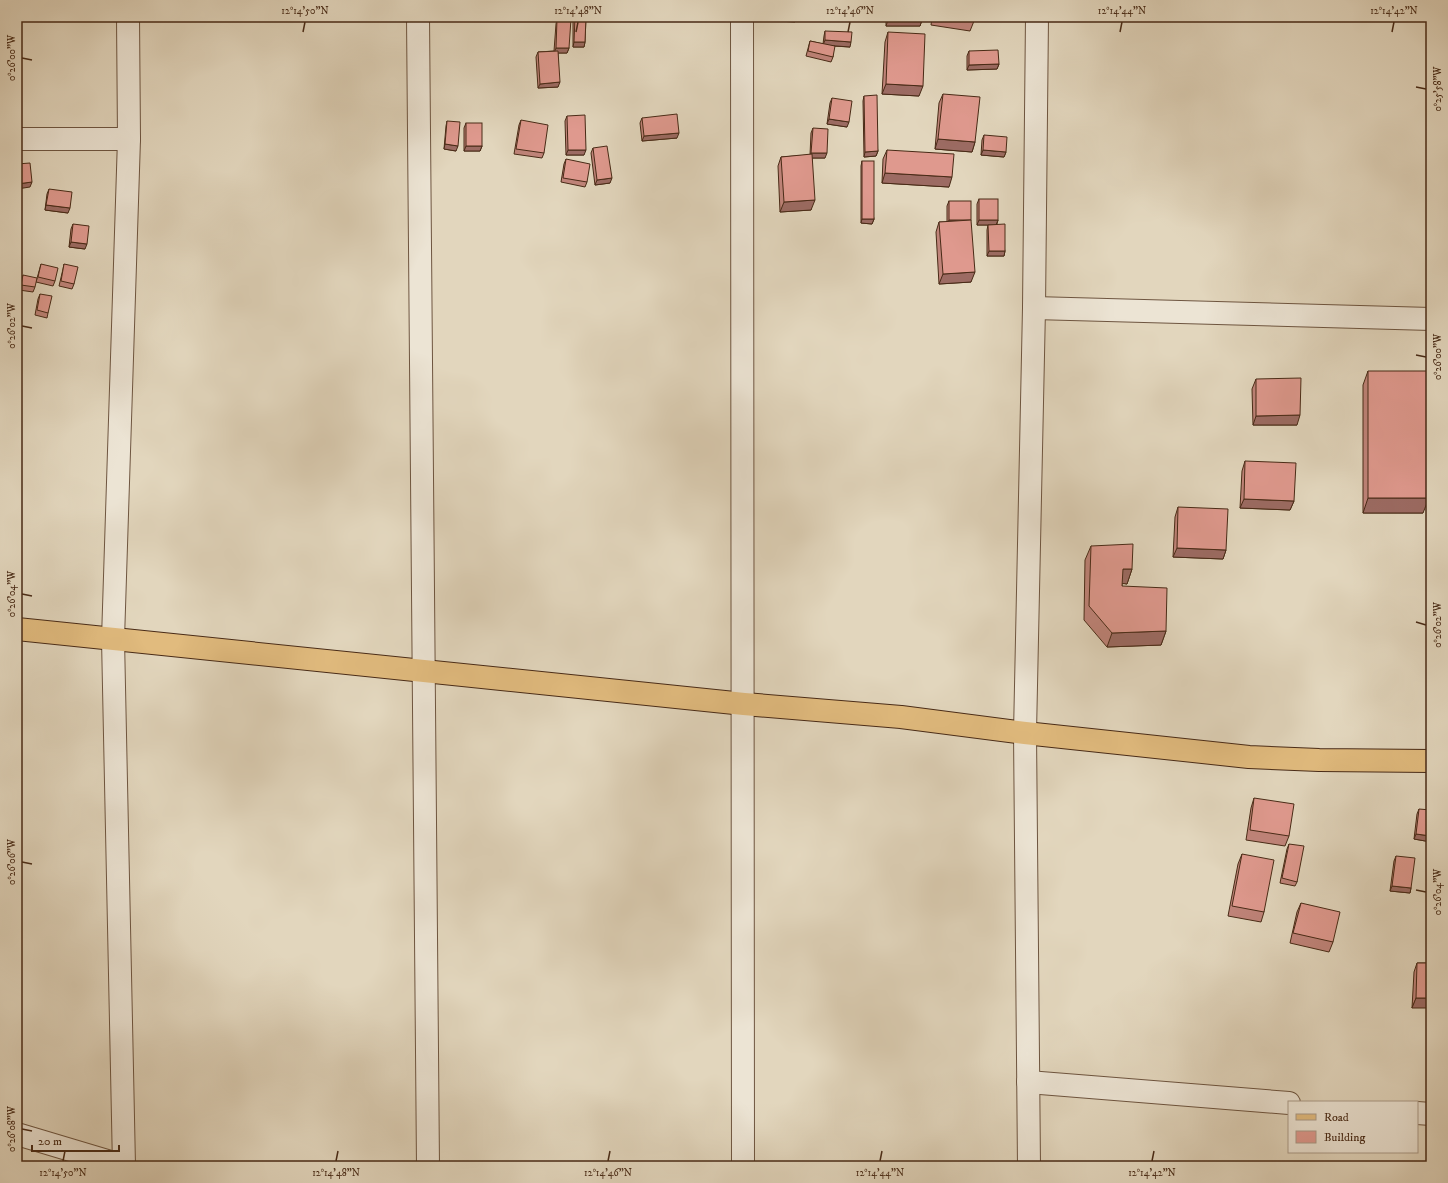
<svg xmlns="http://www.w3.org/2000/svg" width="1448" height="1183" font-family="'IM FELL DW Pica',serif">
<style>
.lines{fill:none;stroke-linecap:round;stroke-linejoin:round}
.minor-casing{stroke:#6e5540;stroke-width:24}
.major-casing{stroke:#482a16;stroke-width:24}
.minor{stroke:#ece4d4;stroke-width:22}
.major{stroke:#e1bb7e;stroke-width:22}
.wall{fill:#c0847a;stroke:#482a16}
.shaded-wall{fill:#9c6b63;stroke:#482a16}
.building{fill:#df998e;stroke:#482a16}
.ticks{fill:none;stroke:#482a16;stroke-width:1.5}
.neatline{fill:none;stroke:#482a16;stroke-width:1.5}
.ticks-label{font-size:10px;text-anchor:middle;fill:#482a16}
</style>
<rect width="100%" height="100%" fill="#e2d6bd"/>
<filter id="stains"><feTurbulence type="fractalNoise" baseFrequency=".005" numOctaves="4"/><feColorMatrix values="0 0 0 0 .2 0 0 0 0 .09 0 0 0 0 .02 0 0 0 .5 -.17"/></filter>
<radialGradient id="worn" r=".72"><stop offset=".6" stop-color="#630" stop-opacity="0"/><stop offset="1" stop-color="#630" stop-opacity=".3"/></radialGradient>
<g class="lines">
<defs>
<g id="minor">
<path d="M 418,17 L 428,1166"/>
<path d="M 742,17 L 743,1166"/>
<path d="M 17,139 L 129,139"/>
<path d="M 1034,308 L 1431,319"/>
<path d="M 1028,1082 L 1289,1103"/>
<path d="M 1417,1113 L 1431,1114"/>
<path d="M 17,1134 L 124,1166"/>
<path d="M 124,1166 L 113,639 L 129,139 L 128,17"/>
<path d="M 1029,1166 L 1025,733 L 1034,308 L 1037,17"/>
</g>
<path id="major" d="M 17,629 L 744,704 L 901,717 L 1025,733 L 1249,757 L 1319,760 L 1431,761"/>
</defs>
<!-- minor casing -->
<use href="#minor" class="minor-casing"/>
<!-- major casing -->
<use href="#major" class="major-casing"/>
<!-- minor -->
<use href="#minor" class="minor"/>
<!-- major -->
<use href="#major" class="major"/>
</g>
<!-- wall -->
<g class="wall">
<path d="M 573,17 L 586,17 L 585,42 L 584,47 L 573,47 Z"/>
<path d="M 886,17 L 923,17 L 920,26 L 886,26 Z"/>
<path d="M 932,17 L 974,17 L 974,21 L 970,31 L 931,25 Z"/>
<path d="M 557,19 L 569,48 L 567,53 L 558,53 L 558,87 L 538,88 L 536,57 L 538,52 L 554,51 L 556,24 Z"/>
<path d="M 825,31 L 850,47 L 833,46 L 833,57 L 831,62 L 806,56 L 810,41 L 823,44 L 824,36 Z"/>
<path d="M 888,32 L 919,96 L 882,94 L 885,42 Z"/>
<path d="M 969,51 L 999,64 L 997,69 L 967,70 L 967,56 Z"/>
<path d="M 943,94 L 975,142 L 972,152 L 935,149 L 939,103 Z"/>
<path d="M 864,96 L 878,151 L 876,156 L 864,157 L 863,101 Z"/>
<path d="M 832,98 L 847,127 L 827,124 L 830,103 Z"/>
<path d="M 567,116 L 584,155 L 566,155 L 565,121 Z"/>
<path d="M 642,118 L 677,138 L 642,141 L 640,123 Z"/>
<path d="M 521,120 L 544,153 L 542,158 L 514,154 L 519,125 Z"/>
<path d="M 447,121 L 456,151 L 444,149 L 446,126 Z"/>
<path d="M 466,123 L 482,146 L 480,151 L 464,151 L 464,128 Z"/>
<path d="M 813,128 L 825,158 L 812,158 L 811,210 L 780,212 L 778,166 L 781,157 L 810,155 L 811,133 Z"/>
<path d="M 984,135 L 1006,152 L 1004,157 L 981,155 L 982,140 Z"/>
<path d="M 593,148 L 610,183 L 595,185 L 591,153 Z"/>
<path d="M 887,150 L 949,187 L 882,183 L 883,159 Z"/>
<path d="M 566,159 L 587,182 L 585,187 L 561,182 L 564,164 Z"/>
<path d="M 862,161 L 874,219 L 872,224 L 861,223 L 861,166 Z"/>
<path d="M 49,189 L 68,213 L 45,210 L 47,194 Z"/>
<path d="M 979,199 L 998,220 L 997,224 L 1005,251 L 1004,256 L 987,256 L 987,230 L 988,225 L 977,225 L 977,204 Z"/>
<path d="M 949,201 L 971,282 L 939,284 L 936,232 L 939,222 L 947,222 L 947,206 Z"/>
<path d="M 73,224 L 85,249 L 69,247 L 71,229 Z"/>
<path d="M 41,264 L 55,281 L 53,286 L 36,282 Z"/>
<path d="M 64,264 L 74,284 L 72,289 L 59,286 L 63,269 Z"/>
<path d="M 23,275 L 35,287 L 33,292 L 19,290 Z"/>
<path d="M 40,294 L 48,313 L 47,318 L 35,315 L 38,299 Z"/>
<path d="M 1368,371 L 1423,513 L 1363,513 L 1363,385 Z"/>
<path d="M 1256,379 L 1297,425 L 1253,425 L 1252,389 Z"/>
<path d="M 1245,461 L 1294,501 L 1290,510 L 1240,508 L 1242,471 Z"/>
<path d="M 1178,507 L 1226,550 L 1223,559 L 1173,557 L 1175,517 Z"/>
<path d="M 1091,546 L 1132,569 L 1127,584 L 1122,583 L 1122,586 L 1166,631 L 1161,645 L 1107,647 L 1084,620 L 1085,560 Z"/>
<path d="M 1254,798 L 1289,836 L 1285,846 L 1246,840 L 1251,808 Z"/>
<path d="M 1419,809 L 1431,842 L 1414,839 L 1417,814 Z"/>
<path d="M 1289,844 L 1297,882 L 1295,886 L 1280,883 L 1287,849 Z"/>
<path d="M 1242,854 L 1264,912 L 1261,922 L 1228,916 L 1238,864 Z"/>
<path d="M 1396,856 L 1411,888 L 1410,893 L 1390,891 L 1394,861 Z"/>
<path d="M 1301,903 L 1333,942 L 1329,952 L 1290,943 L 1297,912 Z"/>
<path d="M 1417,963 L 1431,963 L 1412,1008 L 1414,972 Z"/>
</g>
<!-- shaded-wall -->
<g class="shaded-wall">
<path d="M 780,17 L 797,17 L 795,22 L 778,21 Z"/>
<path d="M 889,17 L 923,17 L 920,26 L 886,26 Z"/>
<path d="M 825,40 L 851,42 L 850,47 L 823,45 Z"/>
<path d="M 574,42 L 585,42 L 584,47 L 573,47 Z"/>
<path d="M 556,48 L 569,48 L 567,53 L 554,53 Z"/>
<path d="M 999,64 L 997,69 L 967,70 L 969,65 Z"/>
<path d="M 560,82 L 558,87 L 538,88 L 540,84 Z"/>
<path d="M 886,84 L 923,86 L 919,96 L 882,94 Z"/>
<path d="M 829,119 L 849,122 L 847,127 L 827,124 Z"/>
<path d="M 679,133 L 677,138 L 642,141 L 644,136 Z"/>
<path d="M 938,139 L 975,142 L 972,152 L 935,149 Z"/>
<path d="M 445,144 L 458,146 L 456,151 L 444,149 Z"/>
<path d="M 466,146 L 482,146 L 480,151 L 464,151 Z"/>
<path d="M 568,150 L 586,150 L 584,155 L 566,155 Z"/>
<path d="M 983,150 L 1006,152 L 1004,157 L 981,155 Z"/>
<path d="M 878,151 L 876,156 L 864,157 L 865,152 Z"/>
<path d="M 811,153 L 827,153 L 825,158 L 809,158 Z"/>
<path d="M 885,173 L 952,177 L 949,187 L 882,183 Z"/>
<path d="M 612,178 L 610,183 L 595,185 L 597,180 Z"/>
<path d="M 32,182 L 30,187 L 17,189 L 17,184 Z"/>
<path d="M 815,200 L 811,210 L 780,212 L 784,202 Z"/>
<path d="M 46,205 L 70,208 L 68,213 L 45,210 Z"/>
<path d="M 862,219 L 874,219 L 872,224 L 861,223 Z"/>
<path d="M 949,220 L 971,220 L 947,225 Z"/>
<path d="M 979,220 L 998,220 L 996,225 L 977,225 Z"/>
<path d="M 71,242 L 87,244 L 85,249 L 69,247 Z"/>
<path d="M 989,251 L 1005,251 L 1004,256 L 987,256 Z"/>
<path d="M 975,272 L 971,282 L 939,284 L 943,274 Z"/>
<path d="M 1300,415 L 1297,425 L 1253,425 L 1256,416 Z"/>
<path d="M 1368,498 L 1429,498 L 1423,513 L 1363,513 Z"/>
<path d="M 1244,499 L 1294,501 L 1290,510 L 1240,508 Z"/>
<path d="M 1177,548 L 1226,550 L 1223,559 L 1173,557 Z"/>
<path d="M 1123,569 L 1132,569 L 1127,584 L 1118,583 Z"/>
<path d="M 1166,631 L 1161,645 L 1107,647 L 1112,633 Z"/>
<path d="M 1416,834 L 1431,836 L 1431,842 L 1414,839 Z"/>
<path d="M 1392,886 L 1411,888 L 1410,893 L 1390,891 Z"/>
<path d="M 1416,998 L 1431,998 L 1431,1008 L 1412,1008 Z"/>
</g>
<!-- building -->
<g class="building">
<path d="M 575,17 L 586,17 L 585,42 L 574,42 Z"/>
<path d="M 947,17 L 974,17 L 974,21 Z"/>
<path d="M 557,19 L 571,19 L 569,48 L 556,48 Z"/>
<path d="M 825,31 L 852,32 L 851,42 L 825,40 Z"/>
<path d="M 888,32 L 925,34 L 923,86 L 886,84 Z"/>
<path d="M 810,41 L 835,46 L 833,57 L 808,51 Z"/>
<path d="M 998,50 L 999,64 L 969,65 L 969,51 Z"/>
<path d="M 558,51 L 560,82 L 540,84 L 538,52 Z"/>
<path d="M 943,94 L 980,97 L 975,142 L 938,139 Z"/>
<path d="M 877,95 L 878,151 L 865,152 L 864,96 Z"/>
<path d="M 832,98 L 852,101 L 849,122 L 829,119 Z"/>
<path d="M 677,114 L 679,133 L 644,136 L 642,118 Z"/>
<path d="M 585,115 L 586,150 L 568,150 L 567,116 Z"/>
<path d="M 521,120 L 548,125 L 544,153 L 516,149 Z"/>
<path d="M 447,121 L 460,122 L 458,146 L 445,144 Z"/>
<rect x="466" y="123" width="16" height="23"/>
<path d="M 813,128 L 828,129 L 827,153 L 811,153 Z"/>
<path d="M 984,135 L 1007,137 L 1006,152 L 983,150 Z"/>
<path d="M 607,146 L 612,178 L 597,180 L 593,148 Z"/>
<path d="M 887,150 L 954,154 L 952,177 L 885,173 Z"/>
<path d="M 812,154 L 815,200 L 784,202 L 781,157 Z"/>
<path d="M 566,159 L 590,164 L 587,182 L 563,178 Z"/>
<rect x="862" y="161" width="12" height="58"/>
<path d="M 30,163 L 32,182 L 17,184 L 17,164 Z"/>
<path d="M 49,189 L 72,192 L 70,208 L 46,205 Z"/>
<rect x="979" y="199" width="19" height="21"/>
<rect x="949" y="201" width="22" height="19"/>
<path d="M 971,220 L 975,272 L 943,274 L 939,222 Z"/>
<path d="M 73,224 L 89,226 L 87,244 L 71,242 Z"/>
<path d="M 1005,224 L 1005,251 L 989,251 L 988,225 Z"/>
<path d="M 41,264 L 58,268 L 55,281 L 38,277 Z"/>
<path d="M 64,264 L 78,267 L 74,284 L 61,281 Z"/>
<path d="M 17,273 L 19,273 L 17,283 Z"/>
<path d="M 23,275 L 37,278 L 35,287 L 21,285 Z"/>
<path d="M 40,294 L 52,296 L 48,313 L 37,310 Z"/>
<path d="M 1368,371 L 1430,371 L 1429,498 L 1368,498 Z"/>
<path d="M 1301,378 L 1300,415 L 1256,416 L 1256,379 Z"/>
<rect x="17" y="456" width="1" height="15"/>
<path d="M 1245,461 L 1296,463 L 1294,501 L 1244,499 Z"/>
<path d="M 1178,507 L 1228,509 L 1226,550 L 1177,548 Z"/>
<path d="M 1133,544 L 1132,569 L 1123,569 L 1122,586 L 1167,588 L 1166,631 L 1112,633 L 1089,606 L 1091,546 Z"/>
<path d="M 1254,798 L 1294,804 L 1289,836 L 1250,830 Z"/>
<path d="M 1419,809 L 1431,810 L 1431,836 L 1416,834 Z"/>
<path d="M 1289,844 L 1304,846 L 1297,882 L 1282,878 Z"/>
<path d="M 1242,854 L 1274,860 L 1264,912 L 1232,906 Z"/>
<path d="M 1396,856 L 1415,858 L 1411,888 L 1392,886 Z"/>
<path d="M 1301,903 L 1340,912 L 1333,942 L 1293,933 Z"/>
<path d="M 1417,963 L 1431,963 L 1431,998 L 1416,998 Z"/>
</g>
<!-- ticks -->
<path class="ticks" d="M 303,32 L 305,22M 576,32 L 578,22M 848,32 L 850,22M 1120,32 L 1122,22M 1392,32 L 1394,22M 22,58 L 32,60M 1416,87 L 1426,89M 22,326 L 32,328M 1416,355 L 1426,357M 22,594 L 32,596M 1416,622 L 1426,625M 22,862 L 32,864M 1416,890 L 1426,892M 22,1129 L 32,1131M 63,1161 L 65,1151M 336,1161 L 338,1151M 608,1161 L 610,1151M 880,1161 L 882,1151M 1152,1161 L 1154,1151"/>
<!-- margin -->
<rect width="1448" height="1183" fill="none" stroke="#e2d6bd" stroke-width="44"/>
<!-- legend -->
<rect x="1288" y="1101" width="130" height="52" fill="#ece4d4" stroke="#aa9a88"/>
<rect x="1296" y="1114" width="20" height="6" fill="#e1bb7e" stroke="#aa9a88"/>
<text x="1324" y="1121" font-size="12" fill="#482a16">Road</text>
<rect x="1296" y="1131" width="20" height="12" fill="#df998e" stroke="#aa9a88"/>
<text x="1324" y="1141" font-size="12" fill="#482a16">Building</text>
<!-- scale -->
<path d="M32 1145v6h87v-6" fill="none" stroke="#482a16" stroke-width="2"/>
<text x="38" y="1145" font-size="12" fill="#482a16" stroke="#ece4d4" stroke-width="3" paint-order="stroke">20 m</text>
<rect x="22" y="22" width="1404" height="1139" class="neatline"/>
<g class="ticks-label">
<text x="305" y="14">12°14'50"N</text>
<text x="578" y="14">12°14'48"N</text>
<text x="850" y="14">12°14'46"N</text>
<text x="1122" y="14">12°14'44"N</text>
<text x="1394" y="14">12°14'42"N</text>
<text transform="translate(11 58) rotate(-90)" y="4">0°26'00"W</text>
<text transform="translate(1437 89) rotate(-90)" y="4">0°25'58"W</text>
<text transform="translate(11 326) rotate(-90)" y="4">0°26'02"W</text>
<text transform="translate(1437 357) rotate(-90)" y="4">0°26'00"W</text>
<text transform="translate(11 594) rotate(-90)" y="4">0°26'04"W</text>
<text transform="translate(1437 625) rotate(-90)" y="4">0°26'02"W</text>
<text transform="translate(11 862) rotate(-90)" y="4">0°26'06"W</text>
<text transform="translate(1437 892) rotate(-90)" y="4">0°26'04"W</text>
<text transform="translate(11 1129) rotate(-90)" y="4">0°26'08"W</text>
<text x="63" y="1176">12°14'50"N</text>
<text x="336" y="1176">12°14'48"N</text>
<text x="608" y="1176">12°14'46"N</text>
<text x="880" y="1176">12°14'44"N</text>
<text x="1152" y="1176">12°14'42"N</text>
</g>
<rect width="100%" height="100%" filter="url(#stains)"/>
<rect width="100%" height="100%" fill="url(#worn)"/>
</svg>
